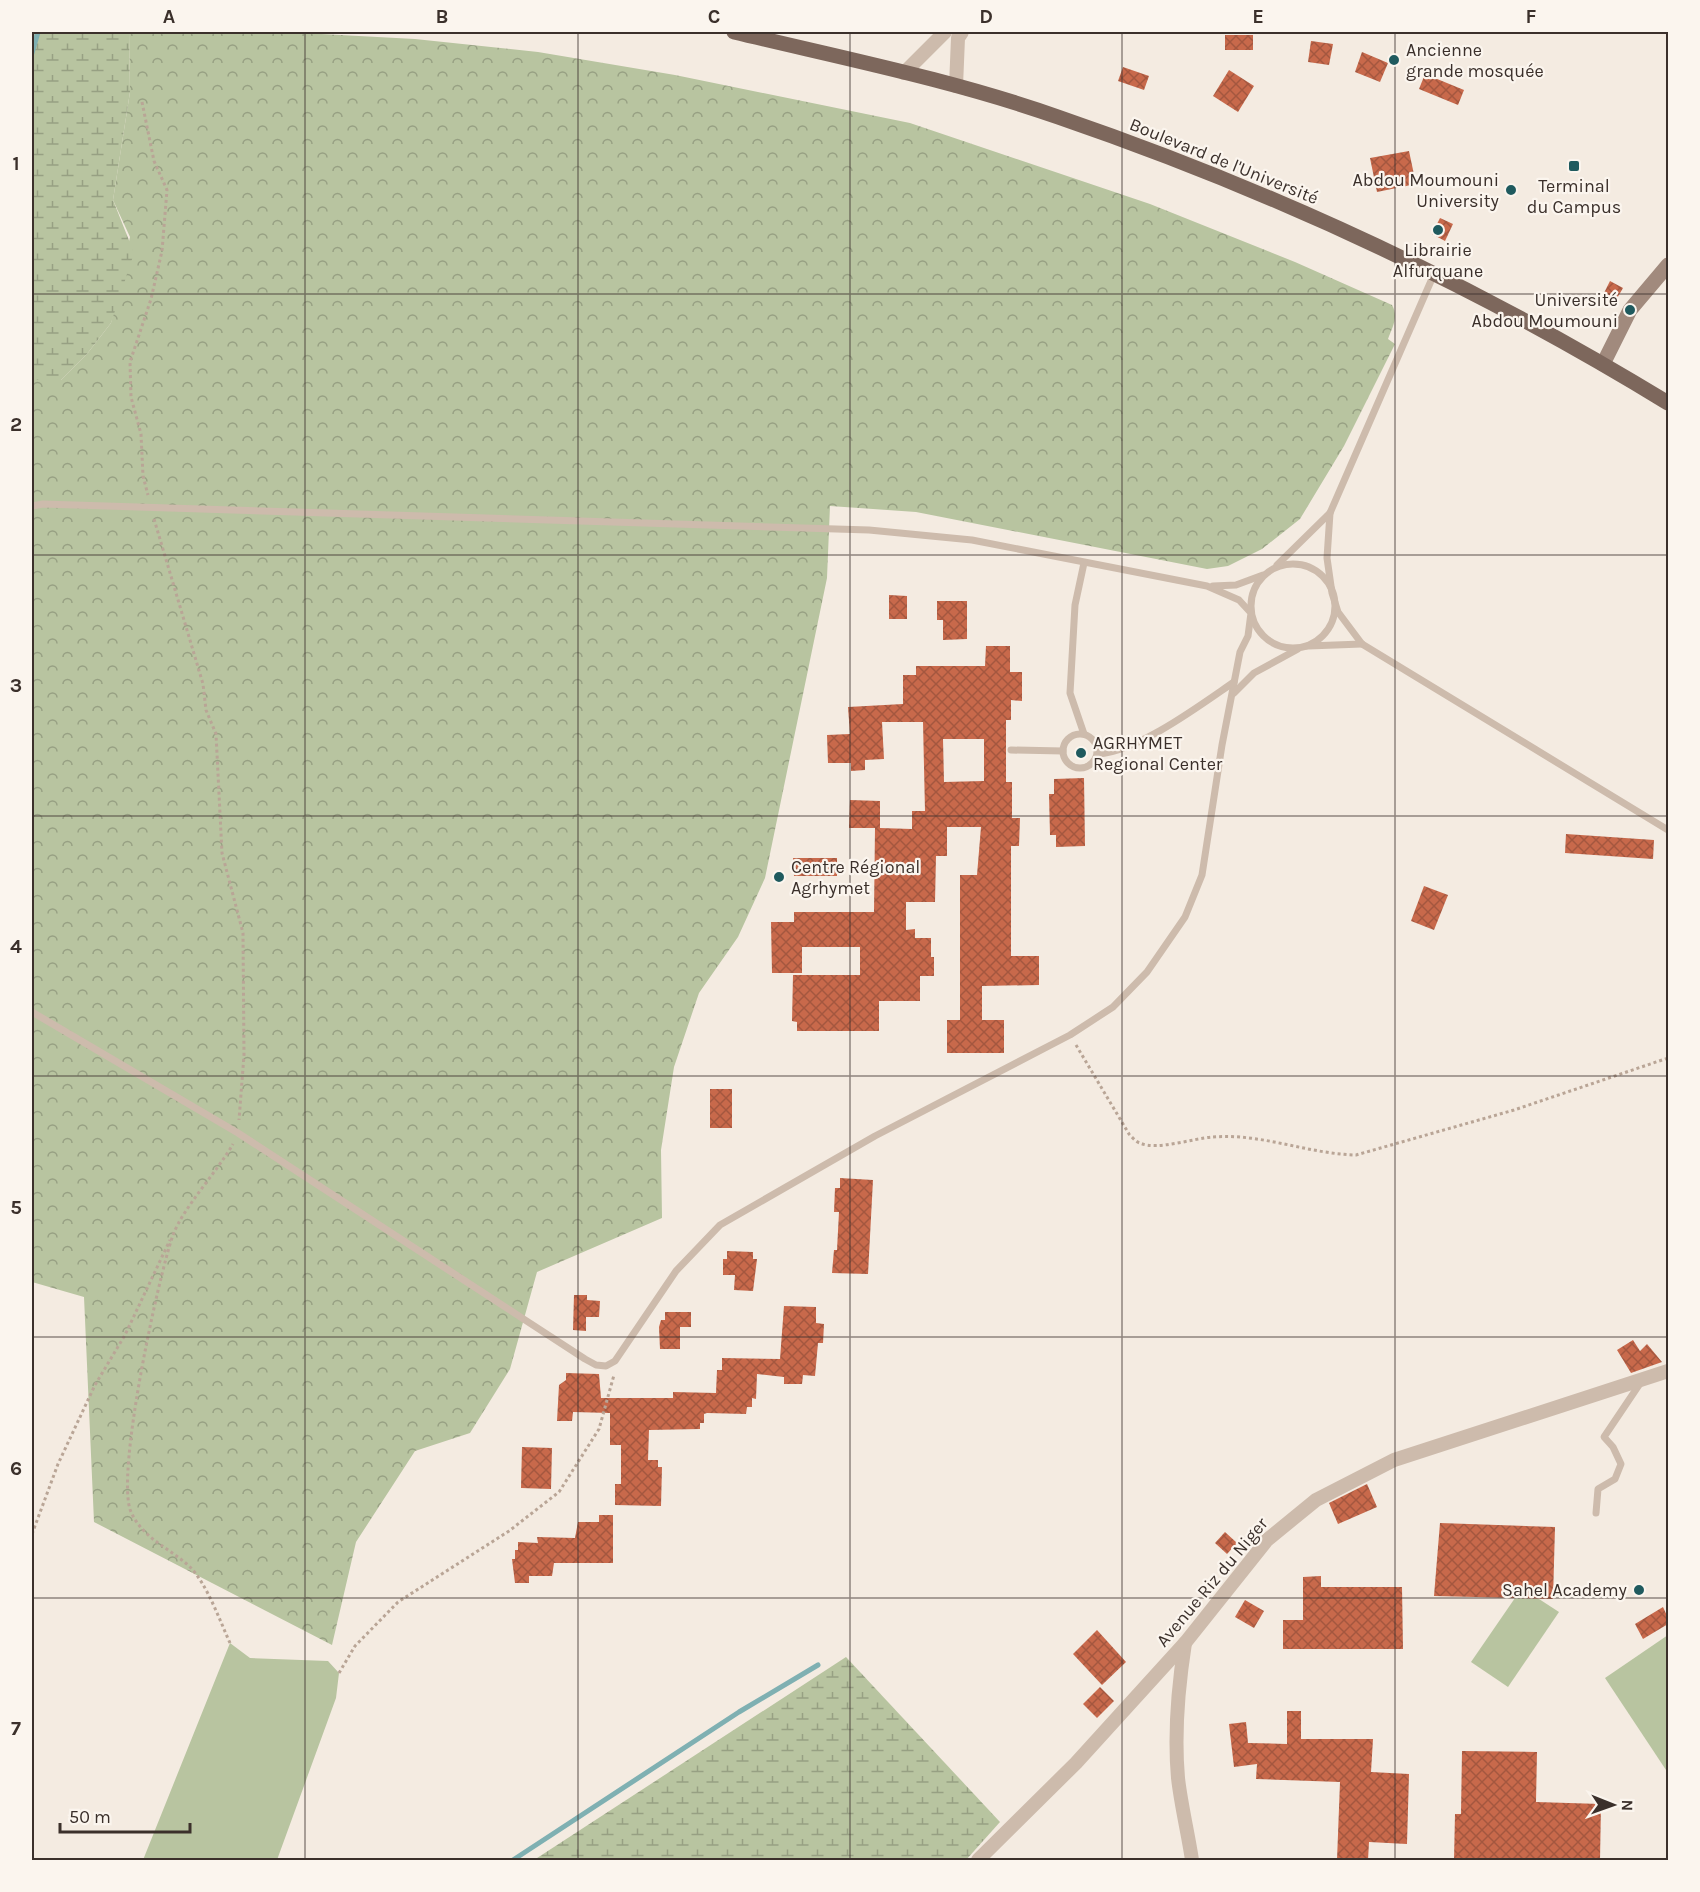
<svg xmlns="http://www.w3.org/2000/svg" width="1700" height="1892" font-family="Karla,sans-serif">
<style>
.forest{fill:url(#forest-crowns)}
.wetland{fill:url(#wetland-marsh)}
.park{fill:#b8c4a0}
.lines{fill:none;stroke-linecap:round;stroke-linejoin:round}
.stream{stroke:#7fb0b2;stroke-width:5}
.building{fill:url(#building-cross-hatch);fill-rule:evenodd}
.path{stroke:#b9a596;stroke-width:3;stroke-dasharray:3 3;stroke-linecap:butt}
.lane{stroke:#cdbbac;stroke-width:7}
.street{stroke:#cdbbac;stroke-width:14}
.secondary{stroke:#a18a7d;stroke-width:15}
.primary{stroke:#7d675c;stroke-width:15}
.grid{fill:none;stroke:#3b302b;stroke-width:1.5;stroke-opacity:0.55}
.poi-dot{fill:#1f5a5e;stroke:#fbf5ee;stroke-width:2}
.labels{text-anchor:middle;stroke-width:4.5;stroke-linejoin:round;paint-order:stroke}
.poi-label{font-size:18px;fill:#3b302b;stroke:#fbf5ee;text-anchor:start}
.street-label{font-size:18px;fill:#3b302b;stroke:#fbf5ee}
.neatline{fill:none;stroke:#3b302b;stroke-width:2}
.grid-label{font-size:20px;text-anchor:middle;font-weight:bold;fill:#3b302b}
</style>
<defs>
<pattern id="forest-crowns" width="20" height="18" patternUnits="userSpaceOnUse" patternTransform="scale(1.5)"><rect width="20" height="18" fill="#b8c4a0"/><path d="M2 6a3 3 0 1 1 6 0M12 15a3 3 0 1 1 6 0" fill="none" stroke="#97a083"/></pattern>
<pattern id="wetland-marsh" width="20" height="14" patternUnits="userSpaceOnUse" patternTransform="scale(1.5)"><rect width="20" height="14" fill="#b8c4a0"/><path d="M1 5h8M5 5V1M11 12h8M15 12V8" fill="none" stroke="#97a083"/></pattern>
<pattern id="building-cross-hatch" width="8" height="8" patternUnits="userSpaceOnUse" patternTransform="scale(1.5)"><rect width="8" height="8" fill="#c8694b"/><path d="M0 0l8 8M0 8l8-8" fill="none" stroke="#a4573f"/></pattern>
</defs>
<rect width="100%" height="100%" fill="#f4ebe1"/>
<!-- forest -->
<path class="forest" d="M 129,32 L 284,32 L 415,39 L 538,52 L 675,75 L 910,123 L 1150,204 L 1295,262 L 1392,305 C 1399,317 1392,328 1388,339 L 1395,344 L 1344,446 L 1300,519 L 1262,549 L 1228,566 L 1207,569 L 916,512 L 830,506 L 827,578 L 765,878 L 738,937 L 699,993 L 674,1067 L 661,1150 L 662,1218 L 537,1272 L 510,1369 L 470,1433 L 415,1451 L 356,1542 L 332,1645 L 94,1522 L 84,1297 L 32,1282 L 32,380 L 61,380 L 87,354 L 111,323 L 130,237 L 113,200 L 130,92 Z"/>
<!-- wetland -->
<g class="wetland">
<path d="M 32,32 L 129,32 L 130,92 L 113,200 L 134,253 L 111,323 L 87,354 L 61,380 L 32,380 Z"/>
<path d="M 846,1657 L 1000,1822 L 966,1860 L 534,1860 Z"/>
</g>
<!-- park -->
<g class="park">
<path d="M 1515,1598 L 1539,1599 L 1559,1612 L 1508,1687 L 1471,1662 Z"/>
<path d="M 1668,1635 L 1668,1773 L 1605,1678 Z"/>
<path d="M 230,1643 L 250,1658 L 328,1661 L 339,1673 L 336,1698 L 277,1860 L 143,1860 Z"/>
</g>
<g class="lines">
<!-- stream -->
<g class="stream">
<path d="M 32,53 L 38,32"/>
<path d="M 513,1860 L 739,1712 L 818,1665"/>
</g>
</g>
<!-- building -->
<g class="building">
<rect x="1225" y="35" width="28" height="15"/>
<path d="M 1311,41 L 1333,44 L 1329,65 L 1308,62 Z"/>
<path d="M 1362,52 L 1388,63 L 1380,82 L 1355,72 Z"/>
<path d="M 1123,67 L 1149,76 L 1144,90 L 1118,81 Z"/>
<path d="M 1229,70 L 1254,86 L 1238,112 L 1213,96 Z"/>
<path d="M 1425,74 L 1464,90 L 1458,105 L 1419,89 Z"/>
<path d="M 1409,151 L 1416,184 L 1377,192 L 1370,158 Z"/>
<path d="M 1440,218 L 1453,224 L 1445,241 L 1432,234 Z"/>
<path d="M 1610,281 L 1623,288 L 1616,300 L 1604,293 Z"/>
<path d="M 889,595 L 907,596 L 907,619 L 889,619 Z"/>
<path d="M 937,601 L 967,601 L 967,639 L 943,640 L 943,620 L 937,620 Z"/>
<path d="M 986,646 L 1010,646 L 1010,672 L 1022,672 L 1022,701 L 1011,700 L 1011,720 L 1006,720 L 1006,782 L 1012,782 L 1012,818 L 1020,818 L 1019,846 L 1011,846 L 1011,956 L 1039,956 L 1039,985 L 982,986 L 982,1020 L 1004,1020 L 1004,1053 L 947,1053 L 947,1020 L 960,1020 L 960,875 L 977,875 L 981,827 L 947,827 L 947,856 L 936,856 L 935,902 L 906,902 L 906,930 L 915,929 L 915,938 L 931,938 L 931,957 L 934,957 L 934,976 L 920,976 L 920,1001 L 879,1001 L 879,1031 L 797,1031 L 797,1022 L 792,1021 L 793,975 L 860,975 L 860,947 L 802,947 L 802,973 L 772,973 L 771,922 L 794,922 L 794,912 L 874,912 L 875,828 L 849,828 L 850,800 L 880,801 L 880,828 L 912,829 L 912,811 L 925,811 L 923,722 L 882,722 L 884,759 L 865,760 L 865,770 L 851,771 L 851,763 L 828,763 L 827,735 L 850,734 L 848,707 L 903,704 L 903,675 L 916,675 L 916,666 L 985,666 ZM 943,739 L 984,739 L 984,781 L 944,782 Z"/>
<path d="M 1084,778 L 1085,846 L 1056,847 L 1056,835 L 1050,835 L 1049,794 L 1054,794 L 1054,779 Z"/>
<path d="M 1566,834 L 1654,840 L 1653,859 L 1565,853 Z"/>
<path d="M 793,858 L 837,858 L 837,876 L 794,876 Z"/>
<path d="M 1424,886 L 1448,895 L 1434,930 L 1411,921 Z"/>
<rect x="710" y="1089" width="22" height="39"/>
<path d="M 840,1178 L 873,1180 L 868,1274 L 832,1273 L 834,1250 L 837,1250 L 839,1212 L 834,1212 L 835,1188 L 840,1188 Z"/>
<path d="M 727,1251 L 753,1252 L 753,1259 L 757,1259 L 753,1291 L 734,1290 L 735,1275 L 723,1275 L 723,1259 L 727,1259 Z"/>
<path d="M 574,1295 L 587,1295 L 587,1300 L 600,1301 L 599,1317 L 586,1317 L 586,1331 L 573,1330 Z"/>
<path d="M 784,1306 L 816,1307 L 816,1323 L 824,1324 L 823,1343 L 818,1343 L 815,1376 L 803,1375 L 802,1384 L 784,1384 L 784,1377 L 757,1374 L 756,1399 L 752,1398 L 752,1407 L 747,1407 L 746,1414 L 707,1413 L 704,1414 L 704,1423 L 700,1423 L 700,1429 L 649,1430 L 648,1460 L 658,1460 L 658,1467 L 662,1467 L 661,1506 L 615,1505 L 615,1484 L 621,1484 L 621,1445 L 610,1445 L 610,1413 L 573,1412 L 572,1421 L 557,1421 L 559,1385 L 566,1380 L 566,1373 L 599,1374 L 601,1398 L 673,1398 L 673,1392 L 716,1393 L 717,1370 L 722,1370 L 722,1358 L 780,1359 Z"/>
<path d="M 665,1312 L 691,1312 L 691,1327 L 680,1327 L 680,1349 L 660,1349 L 659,1327 L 661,1320 L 665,1320 Z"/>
<path d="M 1633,1340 L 1640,1351 L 1647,1344 L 1662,1362 L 1631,1373 L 1617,1350 Z"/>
<path d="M 522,1447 L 552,1448 L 551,1489 L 521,1488 Z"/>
<path d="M 1367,1484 L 1377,1507 L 1338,1524 L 1329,1503 Z"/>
<path d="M 599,1515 L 613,1515 L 613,1563 L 554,1563 L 552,1576 L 529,1576 L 529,1583 L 515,1583 L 512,1559 L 515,1559 L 515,1550 L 518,1550 L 518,1542 L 538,1543 L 537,1537 L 575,1538 L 578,1522 L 599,1522 Z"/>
<path d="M 1440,1523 L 1555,1527 L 1553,1599 L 1434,1596 Z"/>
<path d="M 1225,1532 L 1237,1543 L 1227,1554 L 1215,1543 Z"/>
<path d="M 1321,1576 L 1321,1587 L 1402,1587 L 1403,1649 L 1283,1649 L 1283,1620 L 1303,1620 L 1303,1577 Z"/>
<path d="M 1245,1600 L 1264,1611 L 1254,1628 L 1235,1617 Z"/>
<path d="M 1663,1607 L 1668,1618 L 1668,1624 L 1643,1639 L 1635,1624 Z"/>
<path d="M 1097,1630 L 1126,1662 L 1102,1685 L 1073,1654 Z"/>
<path d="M 1100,1687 L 1114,1701 L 1097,1718 L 1083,1704 Z"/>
<path d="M 1287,1711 L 1301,1711 L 1301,1739 L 1373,1739 L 1371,1772 L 1409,1774 L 1407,1844 L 1369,1842 L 1368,1860 L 1337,1860 L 1340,1782 L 1256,1779 L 1257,1764 L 1234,1767 L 1229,1724 L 1246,1722 L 1248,1743 L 1287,1744 Z"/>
<path d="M 1462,1751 L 1537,1752 L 1536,1802 L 1601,1804 L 1600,1860 L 1454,1860 L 1455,1814 L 1461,1814 Z"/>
</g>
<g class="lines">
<!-- path -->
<g class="path">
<path d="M 142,102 L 154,161 L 167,190 L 162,251 L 151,299 L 130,362 L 131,397 L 141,434 L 143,476 L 148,495"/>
<path d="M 154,519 L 203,684 L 206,710 L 216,734 L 222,853 L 243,933 L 244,1055 L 239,1120"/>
<path d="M 1076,1045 L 1129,1134 C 1132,1137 1136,1142 1140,1143 C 1157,1151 1194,1138 1213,1137 C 1262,1133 1308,1154 1356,1155 L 1514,1110 L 1668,1058"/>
<path d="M 32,1534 L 58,1464 L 95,1385 L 125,1335 L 170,1240"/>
<path d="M 230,1643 C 220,1621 207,1584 190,1567 C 170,1548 143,1539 131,1512 C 115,1476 158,1278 173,1235 C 183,1208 217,1172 233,1144"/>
<path d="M 339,1673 L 355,1646 L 398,1602 L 509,1531 L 559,1492 L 599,1429 L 614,1375"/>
</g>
<!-- lane -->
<g class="lane">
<path d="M 1434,274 L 1330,513 L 1327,558 L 1332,593 L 1338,612 L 1362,644 L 1668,830"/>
<path d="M 32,506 L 43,504 L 869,530 L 972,540 L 1207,586 L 1239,600 L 1251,613 L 1248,636 L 1240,652 L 1222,745 L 1202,875 L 1185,917 L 1147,972 L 1113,1007 L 1070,1035 L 875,1136 L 720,1225 L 676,1271 L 615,1361 L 606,1366 L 596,1365 L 585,1359 L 238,1133 L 32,1012"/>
<circle cx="1293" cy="606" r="42"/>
<path d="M 1277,565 L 1330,513"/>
<path d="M 1213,586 L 1236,585 L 1263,575"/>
<path d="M 1308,646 L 1362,644"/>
<path d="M 1234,693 L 1254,673 L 1298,649"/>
<circle cx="1080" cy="751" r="17"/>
<path d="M 1084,734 L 1070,693 L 1075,605 L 1084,563"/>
<path d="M 1011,750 L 1063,751"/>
<path d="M 1098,754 C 1139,751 1199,706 1234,682"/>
<path d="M 1596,1513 L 1598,1489 L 1615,1479 L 1621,1464 L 1613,1447 L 1604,1437 L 1641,1382"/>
</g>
<!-- street -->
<g class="street">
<path d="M 904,73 L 945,32"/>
<path d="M 956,86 L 958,38 L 962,32"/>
<path d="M 1185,1643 C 1178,1688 1174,1733 1178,1778 C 1181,1805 1188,1833 1192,1860"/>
<path d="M 978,1860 L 1076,1763 L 1185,1643 L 1267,1540 L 1316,1500 L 1394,1460 L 1668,1371"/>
</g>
<!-- secondary -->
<path class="secondary" d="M 1603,364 L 1630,310 L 1668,265"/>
<!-- primary -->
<path class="primary" d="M 734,32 C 842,58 953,80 1058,117 C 1271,190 1477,286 1668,403"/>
</g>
<!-- grid -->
<path class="grid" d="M 305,32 L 305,1860M 578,32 L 578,1860M 850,32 L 850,1860M 1122,32 L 1122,1860M 1395,32 L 1395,1860M 32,294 L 1668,294M 32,555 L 1668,555M 32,816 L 1668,816M 32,1076 L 1668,1076M 32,1337 L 1668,1337M 32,1598 L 1668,1598"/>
<!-- markers -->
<g class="poi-dot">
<circle cx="1394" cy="60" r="6"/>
<rect x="1568" y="160" width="12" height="12" rx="3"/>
<circle cx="1511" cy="190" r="6"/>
<circle cx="1438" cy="230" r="6"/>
<circle cx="1630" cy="310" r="6"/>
<circle cx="1081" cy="753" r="6"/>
<circle cx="779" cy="877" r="6"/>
<circle cx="1639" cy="1590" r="6"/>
</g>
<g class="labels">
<!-- poi labels -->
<g class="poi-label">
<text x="1406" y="56">Ancienne<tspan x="1406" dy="21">grande mosquée</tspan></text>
<text x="1499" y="186" text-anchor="end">Abdou Moumouni<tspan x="1499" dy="21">University</tspan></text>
<text x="1574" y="192" text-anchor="middle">Terminal<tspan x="1574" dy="21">du Campus</tspan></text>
<text x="1438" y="256" text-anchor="middle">Librairie<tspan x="1438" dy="21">Alfurquane</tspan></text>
<text x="1618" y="306" text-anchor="end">Université<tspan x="1618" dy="21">Abdou Moumouni</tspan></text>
<text x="1093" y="749">AGRHYMET<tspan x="1093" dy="21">Regional Center</tspan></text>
<text x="791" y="873">Centre Régional<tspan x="791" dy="21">Agrhymet</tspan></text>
<text x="1627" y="1596" text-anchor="end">Sahel Academy</text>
</g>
<!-- street labels -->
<g class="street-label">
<text transform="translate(1224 161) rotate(22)" y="6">Boulevard de l'Université</text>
<text transform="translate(1212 1582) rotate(-50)" y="6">Avenue Riz du Niger</text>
</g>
</g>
<!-- border -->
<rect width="1700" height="1892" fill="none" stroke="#fbf5ee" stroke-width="66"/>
<!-- north arrow -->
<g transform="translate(1613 1805) rotate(91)" stroke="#fbf5ee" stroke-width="4.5" paint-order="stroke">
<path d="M0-4.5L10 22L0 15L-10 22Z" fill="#3b302b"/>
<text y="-9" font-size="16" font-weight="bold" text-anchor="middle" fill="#3b302b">N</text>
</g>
<!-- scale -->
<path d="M60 1823v9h130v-9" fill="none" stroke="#3b302b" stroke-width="3"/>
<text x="69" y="1823" font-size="18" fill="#3b302b" stroke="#fbf5ee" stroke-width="4.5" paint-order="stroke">50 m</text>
<rect x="33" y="33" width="1634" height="1826" class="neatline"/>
<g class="grid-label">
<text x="169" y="23">A</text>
<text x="442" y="23">B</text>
<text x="714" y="23">C</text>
<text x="986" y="23">D</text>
<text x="1258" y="23">E</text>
<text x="1531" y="23">F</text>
<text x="16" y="170">1</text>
<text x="16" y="431">2</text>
<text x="16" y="692">3</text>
<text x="16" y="953">4</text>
<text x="16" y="1214">5</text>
<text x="16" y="1475">6</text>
<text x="16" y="1735">7</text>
</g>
</svg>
